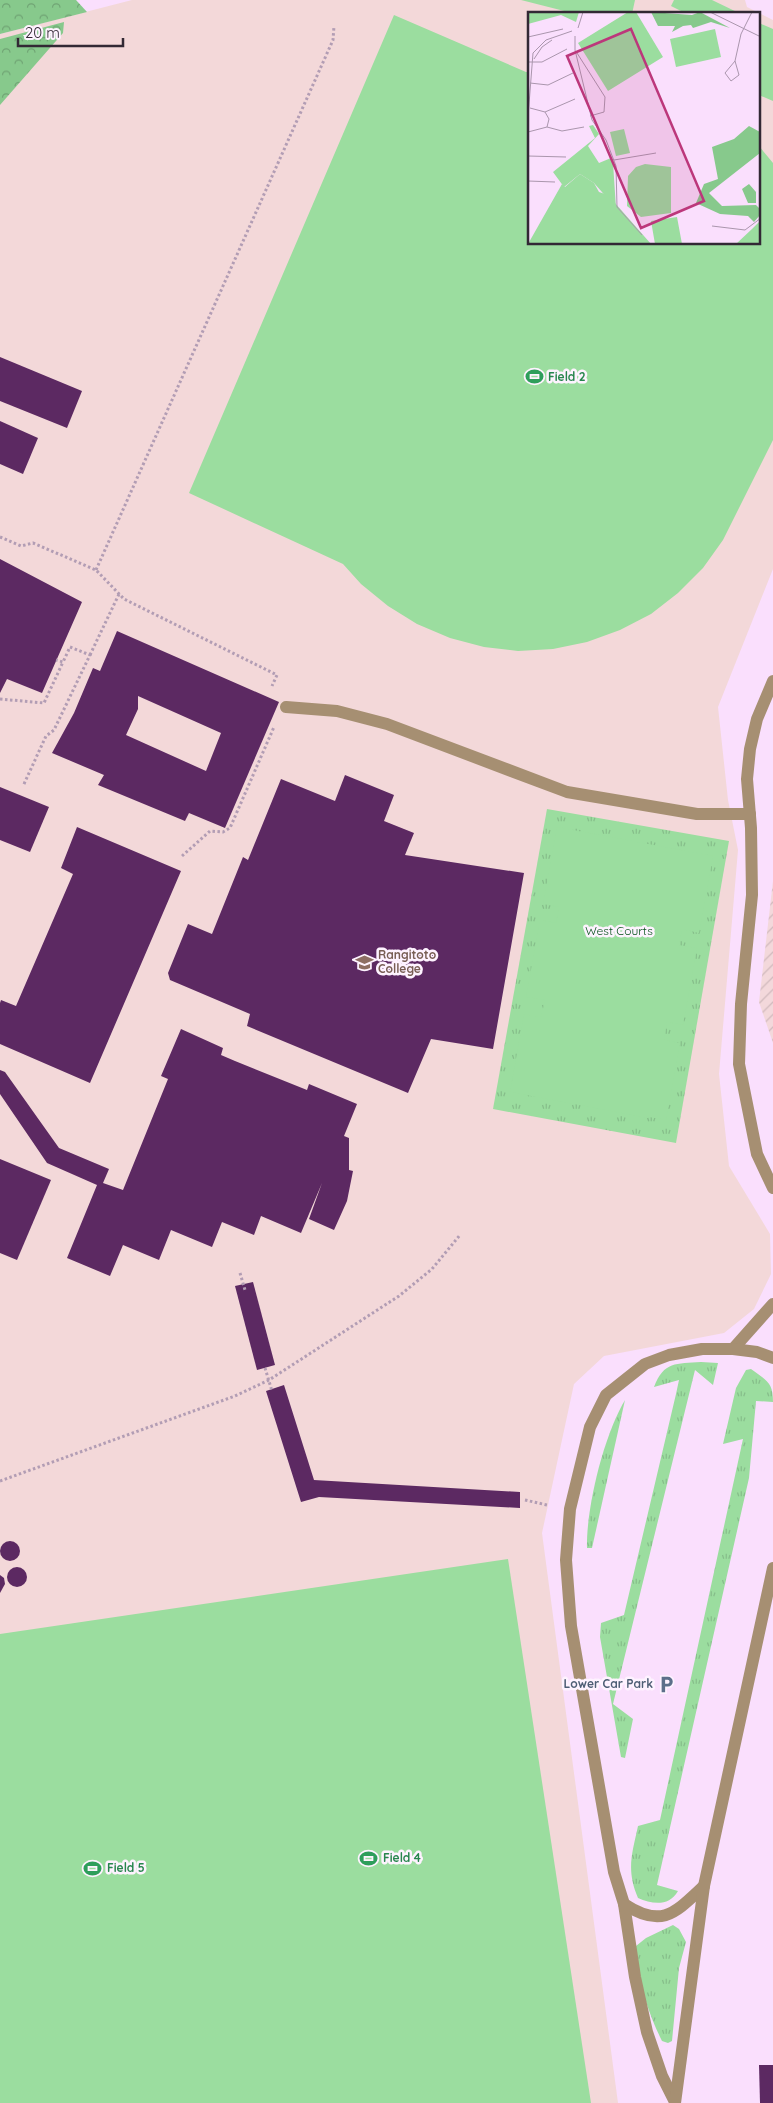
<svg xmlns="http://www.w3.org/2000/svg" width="773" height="2103" font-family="Quicksand,sans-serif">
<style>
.industrial{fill:url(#industrial-furrows)}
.education{fill:#f3d8d9;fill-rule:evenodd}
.grass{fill:url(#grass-tufts)}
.forest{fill:url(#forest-crowns)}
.pitch{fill:#9bdd9f}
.building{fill:#5c2962;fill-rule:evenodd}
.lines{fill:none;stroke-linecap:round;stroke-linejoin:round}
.path{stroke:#b29db4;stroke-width:3;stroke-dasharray:2.5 2.5;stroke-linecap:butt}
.service{stroke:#a68f72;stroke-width:12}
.labels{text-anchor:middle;stroke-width:5;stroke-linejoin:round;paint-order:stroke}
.leisure-label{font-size:12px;font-weight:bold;fill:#27864d;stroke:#fef3ff;text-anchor:start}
.park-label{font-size:12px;fill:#045118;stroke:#fef3ff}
.education-label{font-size:12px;font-weight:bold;fill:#785e54;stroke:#fef3ff;text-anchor:start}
.service-label{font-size:12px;font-weight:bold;fill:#4e5e75;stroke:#fef3ff;text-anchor:end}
.inset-road{fill:none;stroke:#aa96ad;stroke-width:1}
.view{fill:#bc377b;fill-opacity:0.15;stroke:#bc377b;stroke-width:2.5}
.inset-edge{fill:none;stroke:#322834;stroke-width:2.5}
</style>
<defs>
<pattern id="industrial-furrows" width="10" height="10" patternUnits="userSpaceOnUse" patternTransform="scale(1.25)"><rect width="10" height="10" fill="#f3d8db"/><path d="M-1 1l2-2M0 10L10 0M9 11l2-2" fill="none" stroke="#d1b9bd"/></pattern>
<pattern id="grass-tufts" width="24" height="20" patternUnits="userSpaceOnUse" patternTransform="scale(1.25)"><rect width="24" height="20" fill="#9bdd9f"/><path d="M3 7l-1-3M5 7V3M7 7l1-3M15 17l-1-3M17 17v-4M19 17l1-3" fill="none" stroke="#86be8a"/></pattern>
<pattern id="forest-crowns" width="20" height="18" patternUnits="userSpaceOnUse" patternTransform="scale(1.25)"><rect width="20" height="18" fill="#87c98c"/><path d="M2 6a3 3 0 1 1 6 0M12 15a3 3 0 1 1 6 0" fill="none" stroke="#6fa373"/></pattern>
</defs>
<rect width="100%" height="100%" fill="#fadffd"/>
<!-- industrial -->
<path class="industrial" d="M 773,881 L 773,1043 L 759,1002 Z"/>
<!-- education -->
<path class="education" d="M 132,0 L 745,0 L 747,7 L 773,20 L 773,569 L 718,707 L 728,800 L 738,850 L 719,1074 L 729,1166 L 770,1234 L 771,1274 L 754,1309 L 724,1333 L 604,1356 L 574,1384 L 542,1533 L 618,2103 L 0,2103 L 0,34 ZM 529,14 L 759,14 L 759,244 L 529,244 Z"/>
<!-- grass -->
<g class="grass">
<path d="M 547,809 L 729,841 L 676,1143 L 493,1109 Z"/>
<path d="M 701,1362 L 718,1363 L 713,1385 L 695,1370 L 613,1704 L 633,1719 L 625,1758 L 621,1757 L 600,1637 L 601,1623 L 624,1615 L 676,1394 L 679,1380 L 654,1387 C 664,1361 676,1364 701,1362 Z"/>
<path d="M 751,1369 C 767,1381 773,1382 773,1402 L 756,1401 L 749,1478 L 657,1885 L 678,1891 C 669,1907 652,1904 638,1898 C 626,1870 632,1854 638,1826 L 660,1820 L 743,1439 L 723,1444 L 736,1388 L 746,1370 Z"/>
<path d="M 625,1400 L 592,1548 L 587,1548 C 586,1507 604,1435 625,1400 Z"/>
<path d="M 673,1925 L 679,1929 L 686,1942 L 679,1968 L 672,2041 L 668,2043 L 662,2041 C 650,2017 634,1972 636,1946 L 646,1938 Z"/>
</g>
<!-- forest -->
<g class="forest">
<path d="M 0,0 L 76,0 L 87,12 L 0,34 Z"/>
<path d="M 64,22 L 63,33 L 0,105 L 0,39 Z"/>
</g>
<!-- pitch -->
<g class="pitch">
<path d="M 521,0 L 635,0 L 632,14 L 576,14 Z"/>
<path d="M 674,0 L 712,0 L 741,14 L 687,14 L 671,6 Z"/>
<path d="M 394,15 L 526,72 L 529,72 L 529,244 L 759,244 L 759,146 L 773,163 L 773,440 L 723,540 L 703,568 L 678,593 L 651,614 L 620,630 L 587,642 L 553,649 L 518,651 L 484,647 L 450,638 L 417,624 L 388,606 L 361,584 L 343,564 L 189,493 Z"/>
<path d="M 759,23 L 773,29 L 773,101 L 759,95 Z"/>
<path d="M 557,827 L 713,856 L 699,933 L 682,929 L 679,945 L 697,948 L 683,1025 L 667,1022 L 664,1040 L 680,1043 L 666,1120 L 649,1117 L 648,1118 L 510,1092 L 524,1014 L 541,1017 L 545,1000 L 526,997 L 540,920 L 556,923 L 559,907 L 543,904 Z"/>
<path d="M 508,1559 L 591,2103 L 0,2103 L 0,1634 Z"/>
</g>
<!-- building -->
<g class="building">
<path d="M 0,357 L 82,391 L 67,428 L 0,401 Z"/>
<path d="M 0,421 L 38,438 L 23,474 L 0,464 Z"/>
<path d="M 0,559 L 82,602 L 42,693 L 7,679 L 0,693 Z"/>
<path d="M 117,631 L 279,702 L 225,828 L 189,813 L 185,821 L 98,785 L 104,775 L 52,753 L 74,713 L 93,668 L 100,671 ZM 138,696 L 221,733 L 206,771 L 126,735 L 138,709 Z"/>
<path d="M 345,775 L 394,795 L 384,821 L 414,833 L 405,855 L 524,873 L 493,1049 L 431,1039 L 408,1093 L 247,1026 L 250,1014 L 170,980 L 168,973 L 188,924 L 212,934 L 243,857 L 248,860 L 281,779 L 335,801 Z"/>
<path d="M 0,787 L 49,807 L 30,852 L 0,840 Z"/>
<path d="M 77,827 L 181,871 L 90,1083 L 0,1044 L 0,1003 L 1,1000 L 16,1006 L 73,874 L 61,868 Z"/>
<path d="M 181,1029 L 223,1048 L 221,1055 L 235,1061 L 307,1090 L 309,1084 L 357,1104 L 344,1136 L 349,1138 L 349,1170 L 353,1171 L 347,1201 L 334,1230 L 309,1219 L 322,1183 L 301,1233 L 261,1216 L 254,1235 L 222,1222 L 212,1247 L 171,1230 L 159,1260 L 123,1245 L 110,1276 L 67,1258 L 97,1185 L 47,1163 L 0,1094 L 0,1070 L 5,1072 L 59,1148 L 109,1169 L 103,1183 L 123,1190 L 168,1079 L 161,1076 Z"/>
<path d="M 0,1159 L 51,1180 L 17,1260 L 0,1253 Z"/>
<path d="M 253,1282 L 275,1365 L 257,1370 L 235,1286 Z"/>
<path d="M 284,1385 L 314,1480 L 520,1492 L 520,1508 L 319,1497 L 301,1502 L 266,1391 Z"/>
<circle cx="10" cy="1551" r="10"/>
<circle cx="17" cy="1577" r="10"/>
<path d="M 0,1575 L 4,1578 L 5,1584 L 0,1593 Z"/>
<path d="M 759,2065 L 773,2065 L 773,2103 L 760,2103 Z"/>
</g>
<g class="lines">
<!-- path -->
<g class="path">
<path d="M 0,537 L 21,546 L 33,543 L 96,570 L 124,599 L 277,675 L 272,686"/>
<path d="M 96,570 L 333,40 L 334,26"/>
<path d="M 90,655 L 119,594"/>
<path d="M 0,699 L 44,703 L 63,662 L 56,660"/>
<path d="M 24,784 L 46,736 L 54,730 L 90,655 L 70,647 L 63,662"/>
<path d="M 182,856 L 210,831 L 223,832 L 230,828 L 274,727"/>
<path d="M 240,1273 L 245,1290"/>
<path d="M 265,1368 L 272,1391"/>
<path d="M 0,1481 L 235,1396 L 269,1380 L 399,1296 L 432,1269 L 460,1235"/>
<path d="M 525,1500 L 547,1505"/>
</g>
<!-- service -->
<g class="service">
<path d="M 773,681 L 757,719 L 750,749 L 747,779 L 751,828 L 752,895 L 741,1004 L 739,1064 L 757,1154 L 773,1188"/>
<path d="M 286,707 L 337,711 L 387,724 L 567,792 L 697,814 L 750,814"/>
<path d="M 733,1349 L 773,1304"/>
<path d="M 624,1904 C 662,1929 675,1913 704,1886"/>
<path d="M 675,2102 L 662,2076 L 647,2032 L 635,1977 L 624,1904 L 614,1872 L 571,1626 L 566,1560 L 570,1509 L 590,1427 L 606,1395 L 645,1364 L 669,1355 L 702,1349 L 733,1349 L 757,1352 L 773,1358"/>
<path d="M 675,2103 L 704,1886 L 773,1568"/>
</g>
</g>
<!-- icons -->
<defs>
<symbol id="stadium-bare" viewBox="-9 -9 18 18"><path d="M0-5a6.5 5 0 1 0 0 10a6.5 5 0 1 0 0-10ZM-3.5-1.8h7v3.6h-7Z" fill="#2e9e5b" stroke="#fef3ff" stroke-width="2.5" paint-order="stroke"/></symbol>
<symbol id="school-bare" viewBox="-9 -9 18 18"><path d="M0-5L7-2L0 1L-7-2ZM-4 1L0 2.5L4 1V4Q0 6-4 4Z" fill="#8d6e63" stroke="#fef3ff" stroke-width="2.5" paint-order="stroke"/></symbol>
<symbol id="parking-bare" viewBox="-9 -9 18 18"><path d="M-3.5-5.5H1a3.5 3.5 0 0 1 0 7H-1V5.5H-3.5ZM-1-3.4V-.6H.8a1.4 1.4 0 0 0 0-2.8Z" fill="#5c6f8a" stroke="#fef3ff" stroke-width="2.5" paint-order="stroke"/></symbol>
</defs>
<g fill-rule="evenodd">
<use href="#stadium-bare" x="522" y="364" width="25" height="25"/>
<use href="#school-bare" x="352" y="950" width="25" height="25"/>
<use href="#parking-bare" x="654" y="1672" width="25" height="25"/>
<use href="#stadium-bare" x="356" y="1846" width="25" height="25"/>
<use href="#stadium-bare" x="80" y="1856" width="25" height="25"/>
</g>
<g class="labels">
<!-- leisure labels -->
<g class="leisure-label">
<text x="548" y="381">Field 2</text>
<text x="383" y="1862">Field 4</text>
<text x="107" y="1872">Field 5</text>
</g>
<!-- park labels -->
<g class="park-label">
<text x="619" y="935">West Courts</text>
</g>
<!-- education labels -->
<g class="education-label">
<text x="378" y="959">Rangitoto<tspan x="378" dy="14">College</tspan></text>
</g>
<!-- service labels -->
<g class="service-label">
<text x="653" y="1688">Lower Car Park</text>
</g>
</g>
<!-- overview -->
<g transform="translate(528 12)">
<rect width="232" height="232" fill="#fadffd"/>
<path d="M 0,0 L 51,0 L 48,10 L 33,3 L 0,12 ZM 65,113 L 71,122 L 60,134 L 71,151 L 83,146 L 85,151 L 88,196 L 66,171 L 52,162 L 36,175 L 25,160 L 67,126 L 61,114 ZM 232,209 L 232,232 L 208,232 L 224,217 Z" fill="#9bdd9f"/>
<path d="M 123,0 L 164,3 L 172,0 L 202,16 L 183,10 L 165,16 L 163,13 L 155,14 L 144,20 L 147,14 L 130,14 ZM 221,114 L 232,120 L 232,141 L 181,181 L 194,194 L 228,193 L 232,197 L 232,203 L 226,210 L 220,204 L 192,202 L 168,191 L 176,172 L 190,167 L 184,135 L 206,127 ZM 221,172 L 228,180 L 228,191 L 220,191 L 214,177 Z" fill="#87c98c"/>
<path d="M 100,0 L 108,0 L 135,45 L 80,79 L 50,31 ZM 187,17 L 193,45 L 148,55 L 142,27 ZM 96,117 L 102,141 L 88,144 L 82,120 ZM 117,152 L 143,155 L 143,201 L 113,205 L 99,194 L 100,164 L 108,155 ZM 52,162 L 66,171 L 71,180 L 80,183 L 123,232 L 0,232 L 34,172 L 37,175 ZM 149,205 L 154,232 L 127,232 L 123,209 Z" fill="#9bdd9f"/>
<path class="inset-road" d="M 182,0 L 233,25M 50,16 L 55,0M 47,24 L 47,38 L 64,108 L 78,128 L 88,154 L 89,195 L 114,223M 0,25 L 35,17M 49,41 L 77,85 L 76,100 L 62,104M 6,47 L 14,35 L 24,28M 207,49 L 211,63 L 203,69 L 197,61 L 207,49 L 213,22 L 224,0M 0,50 L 14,50 L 39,37M 2,71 L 20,73 L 45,61M 2,96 L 17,100 L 47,87M 17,100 L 21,107 L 19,115M 0,105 L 5,41 L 18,28 L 44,19M 0,120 L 19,115 L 34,119 L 56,115M 0,144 L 38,145M 86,148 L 128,141M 0,169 L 27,170M 184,214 L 217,218 L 233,206"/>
<path class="view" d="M 103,17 L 176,189 L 113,216 L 39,44 Z"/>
<rect width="232" height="232" class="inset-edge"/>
</g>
<!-- scale -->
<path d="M18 38v8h105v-8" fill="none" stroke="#322834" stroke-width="2.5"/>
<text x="25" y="38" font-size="15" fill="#322834" stroke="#fef3ff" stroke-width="4" paint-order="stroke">20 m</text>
</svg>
